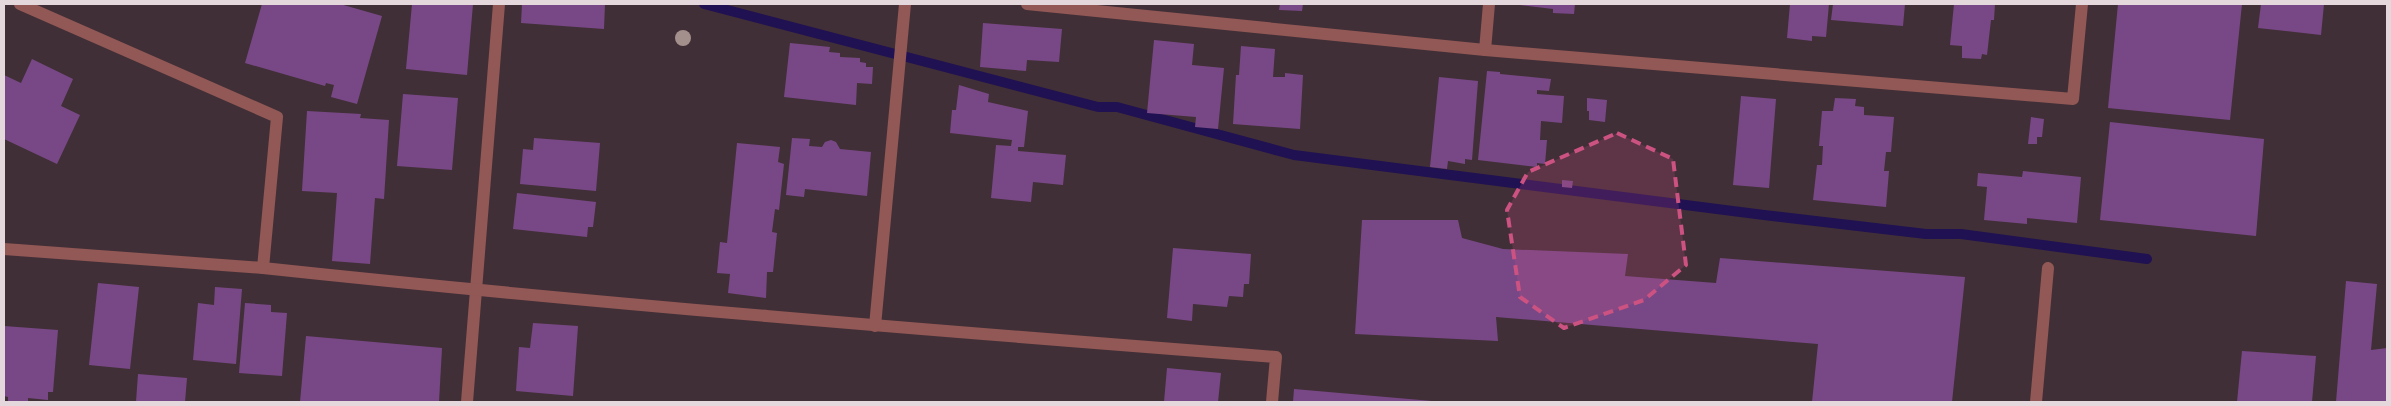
<svg xmlns="http://www.w3.org/2000/svg" width="2391" height="406" font-family="Rubik,sans-serif">
<style>
.lines{fill:none;stroke-linecap:round;stroke-linejoin:round}
.stream{stroke:#201152;stroke-width:10}
.building{fill:#784886}
.lane{stroke:#925855;stroke-width:12}
.street{stroke:#925855;stroke-width:12}
.tree{fill:#a3908c}
.marked{fill:#cc5282;fill-opacity:0.2;stroke:#cc5282;stroke-width:4;stroke-dasharray:10 6;stroke-linejoin:round}
</style>
<rect width="100%" height="100%" fill="#412f37"/>
<g class="lines">
<!-- stream -->
<path class="stream" d="M 704,4 L 1098,107 L 1117,107 L 1294,155 L 1764,215 L 1926,234 L 1961,234 L 2147,259"/>
</g>
<!-- building -->
<g class="building">
<path d="M 262,4 L 340,4 L 382,16 L 357,104 L 331,97 L 334,85 L 326,83 L 325,86 L 245,63 Z"/>
<path d="M 412,4 L 473,4 L 467,75 L 406,69 Z"/>
<path d="M 522,4 L 605,4 L 604,29 L 521,23 Z"/>
<path d="M 1280,4 L 1303,4 L 1302,11 L 1279,10 Z"/>
<path d="M 1511,4 L 1575,4 L 1574,14 L 1553,13 L 1553,9 Z"/>
<path d="M 1790,4 L 1829,4 L 1826,37 L 1812,36 L 1812,41 L 1787,38 Z"/>
<path d="M 1833,4 L 1905,4 L 1903,26 L 1831,20 Z"/>
<path d="M 1954,4 L 1995,4 L 1994,20 L 1991,20 L 1987,55 L 1982,54 L 1981,59 L 1962,58 L 1962,46 L 1950,45 Z"/>
<path d="M 2118,4 L 2242,4 L 2230,120 L 2108,108 Z"/>
<path d="M 2261,4 L 2324,4 L 2321,35 L 2258,28 Z"/>
<path d="M 983,23 L 1062,29 L 1059,62 L 1027,60 L 1026,71 L 980,67 Z"/>
<path d="M 1154,40 L 1194,44 L 1192,65 L 1224,68 L 1218,129 L 1195,127 L 1196,117 L 1147,113 Z"/>
<path d="M 790,43 L 830,47 L 829,52 L 840,53 L 840,57 L 860,58 L 860,62 L 866,63 L 866,67 L 873,67 L 872,84 L 857,83 L 856,105 L 784,97 Z"/>
<path d="M 1241,46 L 1275,49 L 1273,77 L 1285,77 L 1285,73 L 1303,75 L 1300,129 L 1233,124 L 1236,75 L 1239,75 Z"/>
<path d="M 32,59 L 73,79 L 61,106 L 80,115 L 57,164 L 4,139 L 4,75 L 21,83 Z"/>
<path d="M 1487,71 L 1500,72 L 1500,74 L 1551,79 L 1549,91 L 1537,90 L 1537,94 L 1564,96 L 1562,123 L 1541,121 L 1540,140 L 1547,140 L 1545,164 L 1537,163 L 1537,167 L 1478,160 Z"/>
<path d="M 1439,77 L 1478,81 L 1472,160 L 1465,159 L 1465,164 L 1448,161 L 1447,169 L 1430,167 Z"/>
<path d="M 959,85 L 989,94 L 988,102 L 1028,111 L 1024,147 L 1018,147 L 1018,151 L 1066,155 L 1063,185 L 1033,182 L 1031,202 L 991,198 L 996,145 L 1011,146 L 1012,140 L 950,133 L 952,110 L 956,110 Z"/>
<path d="M 403,94 L 458,98 L 452,170 L 397,166 Z"/>
<path d="M 1741,96 L 1776,99 L 1769,188 L 1733,185 Z"/>
<path d="M 1587,98 L 1607,100 L 1605,122 L 1589,120 L 1589,111 L 1587,111 Z"/>
<path d="M 1835,98 L 1856,99 L 1855,106 L 1864,107 L 1864,115 L 1894,117 L 1891,152 L 1886,152 L 1884,171 L 1889,171 L 1886,207 L 1813,200 L 1817,165 L 1822,165 L 1823,146 L 1819,146 L 1822,111 L 1833,111 Z"/>
<path d="M 307,111 L 361,114 L 360,118 L 389,120 L 384,199 L 375,198 L 370,264 L 332,261 L 337,193 L 302,191 Z"/>
<path d="M 2031,117 L 2044,119 L 2042,137 L 2037,137 L 2037,144 L 2028,144 Z"/>
<path d="M 2110,122 L 2264,139 L 2256,236 L 2100,220 Z"/>
<path d="M 534,138 L 600,143 L 596,191 L 520,184 L 523,149 L 533,150 Z"/>
<path d="M 792,138 L 810,139 L 809,146 L 822,147 L 825,142 L 831,140 L 836,142 L 840,149 L 871,152 L 867,196 L 805,189 L 804,197 L 786,195 Z"/>
<path d="M 737,143 L 780,147 L 778,162 L 784,164 L 779,210 L 775,209 L 772,232 L 777,233 L 773,272 L 767,272 L 766,298 L 728,293 L 730,274 L 717,273 L 720,242 L 727,243 Z"/>
<path d="M 2023,171 L 2081,177 L 2077,223 L 2027,218 L 2027,224 L 1984,220 L 1987,187 L 1977,186 L 1978,173 L 2022,177 Z"/>
<path d="M 1562,180 L 1573,181 L 1572,188 L 1562,187 Z"/>
<path d="M 517,193 L 596,202 L 593,227 L 588,227 L 587,237 L 513,229 Z"/>
<path d="M 1362,220 L 1458,220 L 1462,238 L 1503,249 L 1628,254 L 1625,276 L 1716,283 L 1720,258 L 1965,277 L 1952,402 L 1812,402 L 1818,344 L 1496,317 L 1498,341 L 1355,334 Z"/>
<path d="M 1173,248 L 1251,254 L 1249,284 L 1244,284 L 1243,297 L 1229,296 L 1227,307 L 1193,304 L 1192,321 L 1167,318 Z"/>
<path d="M 2346,281 L 2377,284 L 2371,350 L 2387,348 L 2387,402 L 2336,402 Z"/>
<path d="M 98,283 L 139,287 L 130,369 L 89,365 Z"/>
<path d="M 215,287 L 242,289 L 236,364 L 193,360 L 198,303 L 214,305 Z"/>
<path d="M 245,303 L 271,305 L 271,312 L 287,313 L 282,376 L 239,373 Z"/>
<path d="M 533,323 L 578,326 L 573,396 L 516,391 L 519,347 L 530,348 Z"/>
<path d="M 4,326 L 58,330 L 53,392 L 48,392 L 48,400 L 28,398 L 28,402 L 8,402 L 8,397 L 4,396 Z"/>
<path d="M 306,336 L 442,348 L 439,402 L 300,402 Z"/>
<path d="M 2242,351 L 2316,356 L 2312,402 L 2237,402 Z"/>
<path d="M 1167,368 L 1221,373 L 1218,402 L 1164,402 Z"/>
<path d="M 138,374 L 187,378 L 185,402 L 136,402 Z"/>
<path d="M 1294,389 L 1432,401 L 1432,402 L 1293,402 Z"/>
</g>
<g class="lines">
<!-- lane -->
<path class="lane" d="M 467,402 L 499,4"/>
<!-- street -->
<g class="street">
<path d="M 20,4 L 277,117 L 263,268 C 600,304 938,331 1276,357 L 1272,402"/>
<path d="M 1027,4 L 1485,50 L 2073,99 L 2082,4"/>
<path d="M 1485,50 L 1489,4"/>
<path d="M 4,249 L 263,268"/>
<path d="M 875,326 L 905,4"/>
<path d="M 2036,402 L 2048,268"/>
</g>
</g>
<!-- trees -->
<circle class="tree" cx="683" cy="38" r="8"/>
<!-- marked area -->
<path class="marked" d="M 1617,133 L 1673,159 L 1686,265 L 1644,300 L 1564,328 L 1520,297 L 1507,210 L 1528,172 Z"/>
<!-- border -->
<rect width="2391" height="406" fill="none" stroke="#e4d8dc" stroke-width="10"/>
</svg>
